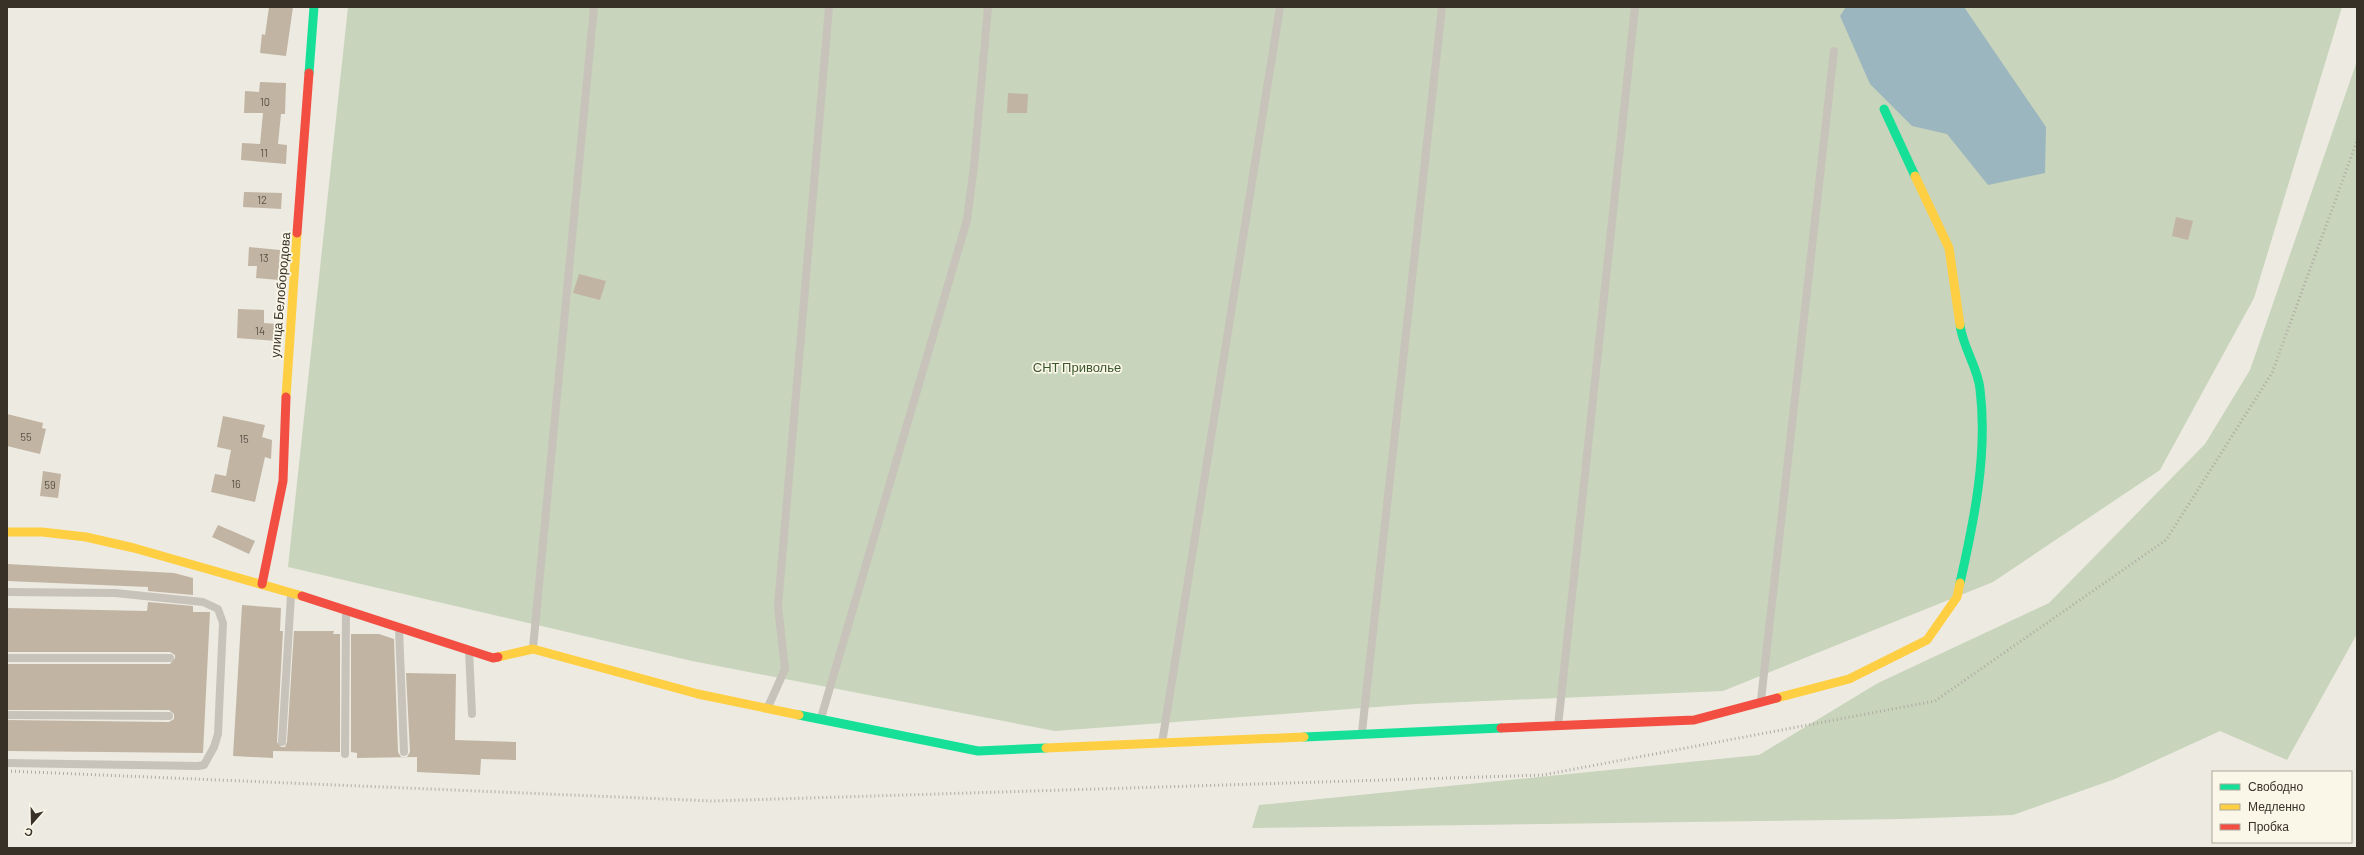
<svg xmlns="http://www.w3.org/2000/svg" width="2364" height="855" font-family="Barlow,sans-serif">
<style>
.green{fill:#c8d4bb}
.water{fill:#9cb6bf}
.building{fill:#c1b4a3}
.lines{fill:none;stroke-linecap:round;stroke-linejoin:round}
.lane{stroke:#c7c3ba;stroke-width:8}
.fast{stroke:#16e098;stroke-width:9}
.slow{stroke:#ffcf43;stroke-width:9}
.jam{stroke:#f24e42;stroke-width:9}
.rail{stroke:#aeaba5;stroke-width:3;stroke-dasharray:1 3;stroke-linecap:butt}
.labels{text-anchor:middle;stroke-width:3.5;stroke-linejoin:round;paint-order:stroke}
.number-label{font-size:11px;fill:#5a5247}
.street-label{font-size:13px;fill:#373128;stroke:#faf7e9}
.park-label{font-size:13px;fill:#3a562b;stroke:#faf7e9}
</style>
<rect width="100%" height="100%" fill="#edeae1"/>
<!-- green -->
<g class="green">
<path d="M 348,7 L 2342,7 L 2254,298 L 2160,470 L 1993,582 L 1723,691 L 1416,704 L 1055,731 L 692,661 L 288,567 Z"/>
<path d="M 2357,61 L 2357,634 L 2287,760 L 2220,731 L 2115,779 L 2013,815 L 1903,819 L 1252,828 L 1259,805 L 1759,755 L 1878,683 L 2049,603 L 2205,444 L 2250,370 Z"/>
</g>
<!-- water -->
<path class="water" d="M 1846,7 L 1964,7 L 2046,127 L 2045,173 L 1988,185 L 1947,134 L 1912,126 L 1870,84 L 1840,16 Z"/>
<!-- building -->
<g class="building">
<path d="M 269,7 L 293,7 L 286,56 L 260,53 L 262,34 L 265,35 Z"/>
<path d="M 260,82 L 286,83 L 285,114 L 281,114 L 278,144 L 287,145 L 286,164 L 241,160 L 242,143 L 260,144 L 263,113 L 244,113 L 245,91 L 259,92 Z"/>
<path d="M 1008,93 L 1028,94 L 1027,113 L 1007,113 Z"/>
<path d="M 244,192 L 282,193 L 281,209 L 243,207 Z"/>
<path d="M 2176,217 L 2193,221 L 2188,240 L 2172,236 Z"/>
<path d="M 249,247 L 280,250 L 278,280 L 256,278 L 257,266 L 248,266 Z"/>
<path d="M 579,274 L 606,281 L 600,300 L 573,293 Z"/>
<path d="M 238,309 L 264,310 L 264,323 L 277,324 L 276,341 L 237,338 Z"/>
<path d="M 7,414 L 43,423 L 42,428 L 46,429 L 40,454 L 7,446 Z"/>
<path d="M 223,416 L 265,425 L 262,437 L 272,440 L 271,459 L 265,457 L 255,502 L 211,492 L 215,474 L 226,476 L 231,450 L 217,447 Z"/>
<path d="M 43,471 L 61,474 L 58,498 L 40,496 Z"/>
<path d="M 218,525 L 255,541 L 249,554 L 212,537 Z"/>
<path d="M 7,564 L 174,573 L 193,578 L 193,595 L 148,591 L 148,587 L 7,581 Z"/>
<path d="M 148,602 L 193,606 L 193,612 L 210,612 L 203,753 L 7,751 L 7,720 L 169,722 L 174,719 L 174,714 L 169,710 L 7,710 L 7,664 L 170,664 L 175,658 L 175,655 L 170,652 L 7,652 L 7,608 L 147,611 Z"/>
<path d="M 242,605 L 281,608 L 280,631 L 283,631 L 277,742 L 281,747 L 285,747 L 287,742 L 294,631 L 334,631 L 333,634 L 340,634 L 340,752 L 273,751 L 273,758 L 233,756 Z"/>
<path d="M 351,634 L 379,634 L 394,639 L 398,752 L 401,757 L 407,757 L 410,752 L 406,673 L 456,674 L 455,740 L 516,742 L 516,760 L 481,759 L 480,775 L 417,772 L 417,757 L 357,758 L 357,753 L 351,752 Z"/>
</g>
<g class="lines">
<!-- lane -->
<g class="lane">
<path d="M 7,592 L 115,593 L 203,602 L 218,609 L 223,623 L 218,734 L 214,747 L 204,765 L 198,766 L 7,763"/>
<path d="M 399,629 L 404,752"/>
<path d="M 533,648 L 594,7"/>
<path d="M 469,651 L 472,714"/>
<path d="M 7,658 L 170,658"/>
<path d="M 1761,700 L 1834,51"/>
<path d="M 768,707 L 785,669 L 778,606 L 829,7"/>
<path d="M 7,715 L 169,716"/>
<path d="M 821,718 L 967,220 L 974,166 L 988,7"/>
<path d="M 1558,726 L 1635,7"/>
<path d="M 1362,732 L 1442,7"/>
<path d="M 282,742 L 291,595"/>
<path d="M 1162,743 L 1280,7"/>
<path d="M 345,754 L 346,611"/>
</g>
<!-- fast -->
<g class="fast">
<path d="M 309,73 L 314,7"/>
<path d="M 1884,109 L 1915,176"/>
<path d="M 1960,325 C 1963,348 1978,368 1980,389 C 1988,454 1974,521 1960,583"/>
<path d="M 799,715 L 978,751 L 1046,748"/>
<path d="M 1304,737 L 1501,728"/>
</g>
<!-- slow -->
<g class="slow">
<path d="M 1915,176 L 1949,248 L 1960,325"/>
<path d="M 286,397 L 297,233"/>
<path d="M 7,532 L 42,532 L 86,537 L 134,548 L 302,596"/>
<path d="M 498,657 L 533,649 L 698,694 L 799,715"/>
<path d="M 1777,698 L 1849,679 L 1927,640 L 1957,597 L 1960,583"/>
<path d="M 1046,748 L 1304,737"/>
</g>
<!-- jam -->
<g class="jam">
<path d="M 297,233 L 309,73"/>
<path d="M 262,584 L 283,481 L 286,397"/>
<path d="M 302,596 L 493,658 L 498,657"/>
<path d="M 1501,728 L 1694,720 L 1777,698"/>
</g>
<!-- rail -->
<path class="rail" d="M 7,771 L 712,801 L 1543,775 L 1935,701 L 2166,540 L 2272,373 L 2357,141"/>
</g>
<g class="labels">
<!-- number labels -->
<g class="number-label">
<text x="265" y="106">10</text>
<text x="264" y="157">11</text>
<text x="262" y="204">12</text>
<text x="264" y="262">13</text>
<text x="260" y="335">14</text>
<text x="26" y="441">55</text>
<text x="244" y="443">15</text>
<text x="236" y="488">16</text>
<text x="50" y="489">59</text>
</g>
<!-- street labels -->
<g class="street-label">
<text transform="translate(280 295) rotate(-85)" y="5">улица Белобородова</text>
</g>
<!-- park labels -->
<g class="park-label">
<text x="1077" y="372">СНТ Приволье</text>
</g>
</g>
<!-- border -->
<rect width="2364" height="855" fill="none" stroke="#373128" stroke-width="16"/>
<!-- legend -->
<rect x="2212" y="771" width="140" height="72" fill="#faf7e9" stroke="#aca89c"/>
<rect x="2220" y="784" width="20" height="6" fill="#16e098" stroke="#aca89c"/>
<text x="2248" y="791" font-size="12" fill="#373128">Свободно</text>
<rect x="2220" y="804" width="20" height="6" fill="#ffcf43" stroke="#aca89c"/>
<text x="2248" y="811" font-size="12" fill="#373128">Медленно</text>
<rect x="2220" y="824" width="20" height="6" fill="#f24e42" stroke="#aca89c"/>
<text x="2248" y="831" font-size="12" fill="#373128">Пробка</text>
<!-- north arrow -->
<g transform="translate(32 823) rotate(200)" stroke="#faf7e9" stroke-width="3" paint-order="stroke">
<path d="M0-3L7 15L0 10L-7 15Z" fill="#373128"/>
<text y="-6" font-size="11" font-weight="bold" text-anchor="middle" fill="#373128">С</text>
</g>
</svg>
